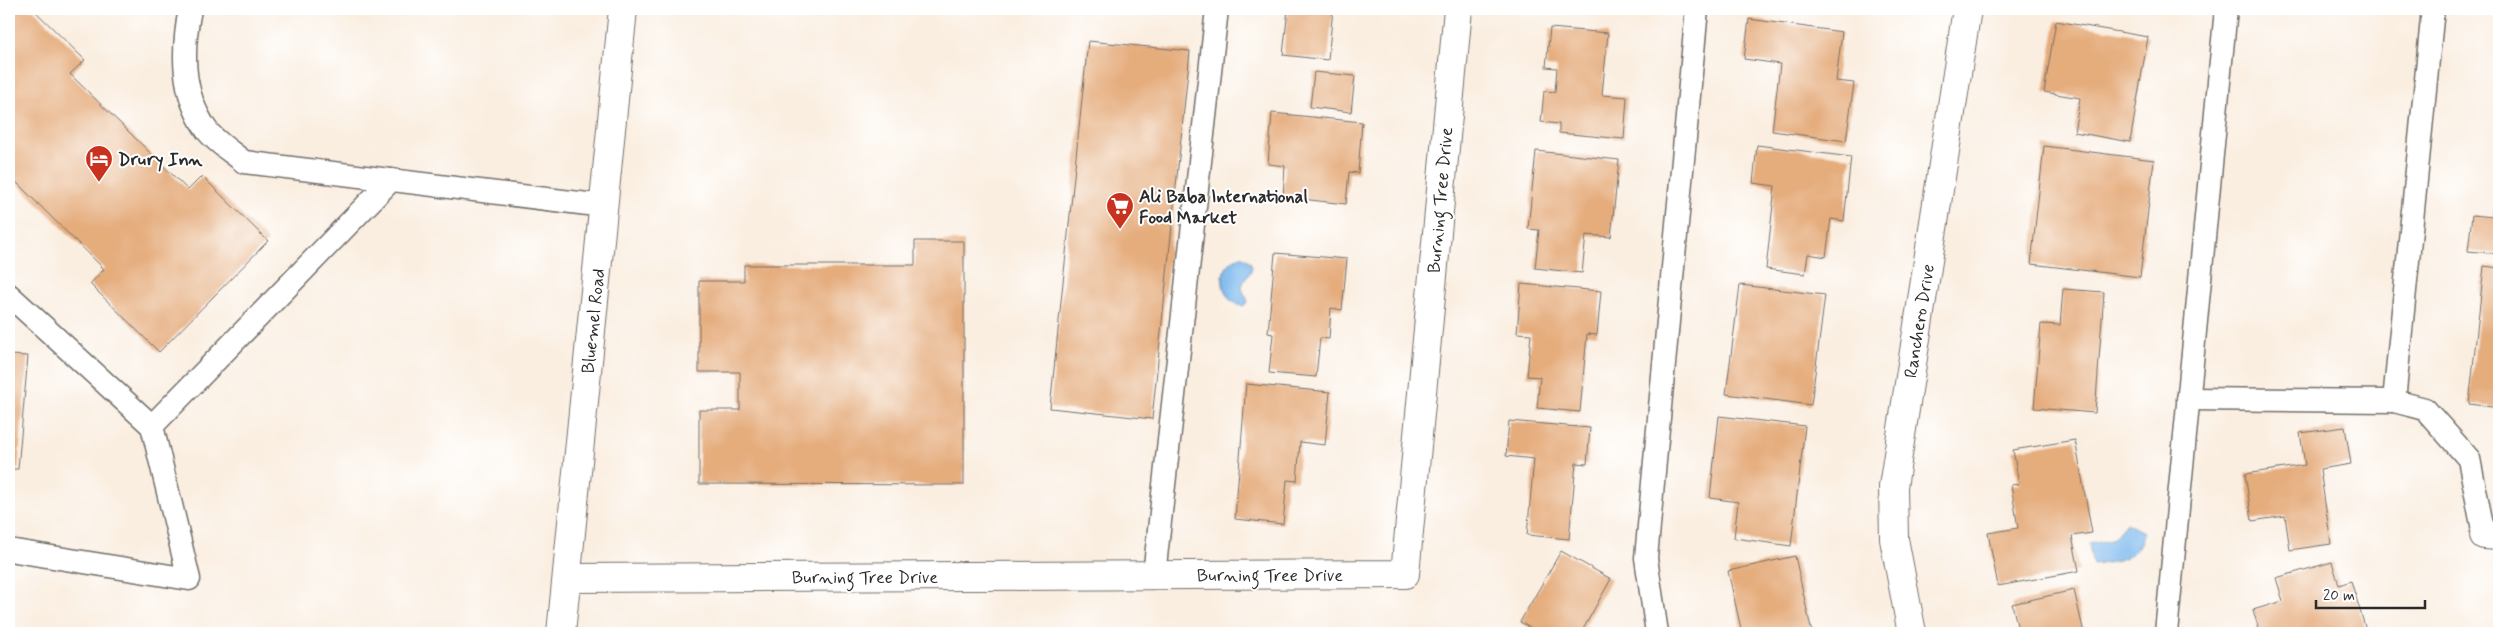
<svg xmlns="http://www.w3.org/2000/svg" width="2508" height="642" font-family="Mynerve,sans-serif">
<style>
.water{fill:#7ab7ec;stroke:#52718c}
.building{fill:#e5ac7b}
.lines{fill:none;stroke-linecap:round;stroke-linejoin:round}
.service-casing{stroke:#736f6a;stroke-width:25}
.minor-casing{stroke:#736f6a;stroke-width:30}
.service{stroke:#fff;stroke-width:22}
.minor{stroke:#fff;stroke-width:28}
.labels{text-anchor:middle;stroke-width:4;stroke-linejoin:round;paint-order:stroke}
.poi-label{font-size:18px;font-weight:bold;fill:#2b2b2b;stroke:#fff;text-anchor:start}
.street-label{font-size:18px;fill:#2b2b2b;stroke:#fff}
</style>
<rect width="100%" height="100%" fill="#fff"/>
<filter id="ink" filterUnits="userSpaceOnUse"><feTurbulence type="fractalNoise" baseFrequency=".02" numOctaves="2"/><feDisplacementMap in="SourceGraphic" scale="10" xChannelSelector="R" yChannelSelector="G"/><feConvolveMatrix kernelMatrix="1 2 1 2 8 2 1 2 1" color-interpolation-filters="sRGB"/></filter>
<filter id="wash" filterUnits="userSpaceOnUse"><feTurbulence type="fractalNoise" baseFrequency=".0096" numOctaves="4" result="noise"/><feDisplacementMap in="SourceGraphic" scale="20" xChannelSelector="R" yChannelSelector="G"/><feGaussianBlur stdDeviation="1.12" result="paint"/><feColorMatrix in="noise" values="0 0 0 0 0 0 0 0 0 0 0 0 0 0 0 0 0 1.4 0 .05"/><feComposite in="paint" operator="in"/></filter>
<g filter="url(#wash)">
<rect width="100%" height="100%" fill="#faeee0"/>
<!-- water -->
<g class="water">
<path d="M 1241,256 C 1264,267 1243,276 1242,287 C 1242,291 1247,297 1248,302 L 1243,306 L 1231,301 C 1217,283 1221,265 1241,256 Z"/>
<path d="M 2126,523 L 2143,532 C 2140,559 2114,562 2093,565 L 2089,544 L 2112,540 Z"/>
</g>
<g id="blocks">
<!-- building -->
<g class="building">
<path d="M 9,9 L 33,9 L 85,60 L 70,74 L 188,190 L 202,176 L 268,241 L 159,352 L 90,284 L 104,269 L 9,175 Z"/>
<path d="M 1288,9 L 1333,9 L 1328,60 L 1283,55 Z"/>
<path d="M 1749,19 L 1842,32 L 1836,81 L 1854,83 L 1846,141 L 1772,131 L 1780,64 L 1744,59 Z"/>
<path d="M 2056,21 L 2148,37 L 2130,142 L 2074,132 L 2080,98 L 2044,92 Z"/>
<path d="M 1550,28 L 1608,33 L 1602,95 L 1627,97 L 1624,139 L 1559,133 L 1559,124 L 1541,122 L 1544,91 L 1555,92 L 1557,68 L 1546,67 Z"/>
<path d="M 1088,41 L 1190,51 L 1152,419 L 1050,408 Z"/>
<path d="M 1314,72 L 1355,76 L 1351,112 L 1310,107 Z"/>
<path d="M 1272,113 L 1362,122 L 1358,173 L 1349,172 L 1346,204 L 1283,197 L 1285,166 L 1268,164 Z"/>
<path d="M 1757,145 L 1851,157 L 1844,221 L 1831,219 L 1826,257 L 1808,254 L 1805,274 L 1766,269 L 1775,186 L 1753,183 Z"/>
<path d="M 2044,146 L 2154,160 L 2140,277 L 2031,264 Z"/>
<path d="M 1536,151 L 1619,160 L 1611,237 L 1586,235 L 1582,273 L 1535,268 L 1539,230 L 1528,229 Z"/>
<path d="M 2498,174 L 2499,254 L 2468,251 L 2472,215 L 2494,217 Z"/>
<path d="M 915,241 L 964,241 L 964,485 L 699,484 L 699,410 L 740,410 L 740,372 L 699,372 L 699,281 L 744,281 L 744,265 L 915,265 Z"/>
<path d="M 1275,253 L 1347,259 L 1342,310 L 1331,308 L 1329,339 L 1320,338 L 1316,377 L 1269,373 L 1273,334 L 1268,333 Z"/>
<path d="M 2484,266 L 2499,268 L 2499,408 L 2469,404 Z"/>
<path d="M 1521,284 L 1601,291 L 1597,335 L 1587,334 L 1580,412 L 1537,408 L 1540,377 L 1527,376 L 1531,334 L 1517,333 Z"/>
<path d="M 1740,285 L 1825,295 L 1811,405 L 1726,394 Z"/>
<path d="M 2063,289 L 2104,292 L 2095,413 L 2034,408 L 2041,324 L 2060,325 Z"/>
<path d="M 9,355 L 28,356 L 18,469 L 9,469 Z"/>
<path d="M 1246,384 L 1330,392 L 1325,445 L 1300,442 L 1297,481 L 1287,480 L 1283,524 L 1235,519 Z"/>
<path d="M 1719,416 L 1805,426 L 1791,546 L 1734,538 L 1738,502 L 1710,498 Z"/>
<path d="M 1509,421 L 1590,428 L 1587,464 L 1576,463 L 1569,539 L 1527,535 L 1534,459 L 1506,456 Z"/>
<path d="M 2345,427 L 2351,464 L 2320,469 L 2331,544 L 2290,550 L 2285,516 L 2252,521 L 2245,474 L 2305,465 L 2300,433 Z"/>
<path d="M 2075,440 L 2092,533 L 2072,536 L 2079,571 L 1998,586 L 1988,533 L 2018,528 L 2011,485 L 2019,484 L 2013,450 Z"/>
<path d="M 1561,551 L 1611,579 L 1581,633 L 1532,633 L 1534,630 L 1520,622 Z"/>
<path d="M 1795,556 L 1812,633 L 1742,633 L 1728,571 Z"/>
<path d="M 2332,562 L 2339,585 L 2351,581 L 2367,633 L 2260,633 L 2253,610 L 2283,601 L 2276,578 Z"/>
<path d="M 2074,590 L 2084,633 L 2019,633 L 2012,604 Z"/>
</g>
</g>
</g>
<g filter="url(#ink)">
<use href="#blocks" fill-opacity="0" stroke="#736f6a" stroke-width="1"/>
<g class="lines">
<defs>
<g id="service">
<path d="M 190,9 C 182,50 181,92 206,129 C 214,141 232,152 244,162 L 604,206"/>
<path d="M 9,295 L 152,426"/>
<path d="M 2188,399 L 2394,401 L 2425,409 L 2469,459 L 2484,535"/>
<path d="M 2394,401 L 2433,9"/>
<path d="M 9,550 L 189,579 L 152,426 L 391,180"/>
<path d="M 1154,575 L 1217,9"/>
<path d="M 1657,633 L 1646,558 L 1697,9"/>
<path d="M 2166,633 L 2226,9"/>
</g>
<g id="minor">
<path d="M 2484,535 L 2499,536"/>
<path d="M 568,578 L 1405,574 L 1458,9"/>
<path d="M 561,633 L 623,9"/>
<path d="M 1912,633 L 1894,539 L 1893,487 L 1967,9"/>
</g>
</defs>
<!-- service casing -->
<use href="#service" class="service-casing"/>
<!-- minor casing -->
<use href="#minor" class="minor-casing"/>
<!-- service -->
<use href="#service" class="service"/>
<!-- minor -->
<use href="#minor" class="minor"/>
</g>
</g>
<!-- icons -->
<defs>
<symbol id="hotel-pin" viewBox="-11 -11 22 30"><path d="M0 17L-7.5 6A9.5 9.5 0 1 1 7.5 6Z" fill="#c8321e" stroke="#fff"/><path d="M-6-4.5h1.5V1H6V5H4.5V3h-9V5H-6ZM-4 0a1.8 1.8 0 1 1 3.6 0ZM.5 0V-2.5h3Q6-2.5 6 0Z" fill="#fff"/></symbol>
<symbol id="supermarket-pin" viewBox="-11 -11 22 30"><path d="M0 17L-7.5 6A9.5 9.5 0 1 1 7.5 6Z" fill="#c8321e" stroke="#fff"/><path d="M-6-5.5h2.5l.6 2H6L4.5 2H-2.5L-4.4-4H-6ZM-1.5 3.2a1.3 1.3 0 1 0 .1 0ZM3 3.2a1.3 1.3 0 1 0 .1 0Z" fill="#fff"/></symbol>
</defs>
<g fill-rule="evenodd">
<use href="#hotel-pin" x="83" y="143" width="32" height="43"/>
<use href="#supermarket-pin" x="1104" y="190" width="32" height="43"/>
</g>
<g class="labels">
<!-- poi labels -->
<g class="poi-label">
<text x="118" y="165">Drury Inn</text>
<text x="1139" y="202">Ali Baba International<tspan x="1139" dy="21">Food Market</tspan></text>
</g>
<!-- street labels -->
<g class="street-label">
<text transform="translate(1440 200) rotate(-85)" y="6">Burning Tree Drive</text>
<text transform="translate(593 321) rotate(-84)" y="6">Bluemel Road</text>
<text transform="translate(1919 321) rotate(-81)" y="6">Ranchero Drive</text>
<text x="1270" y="581">Burning Tree Drive</text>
<text x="865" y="583">Burning Tree Drive</text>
</g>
</g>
<!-- margin -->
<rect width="2508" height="642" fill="none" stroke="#fff" stroke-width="30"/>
<!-- scale -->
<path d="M2316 600v8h109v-8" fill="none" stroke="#2b2b2b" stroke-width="2.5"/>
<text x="2323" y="600" font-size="15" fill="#2b2b2b" stroke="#ffffff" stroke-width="4" paint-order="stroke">20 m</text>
</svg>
